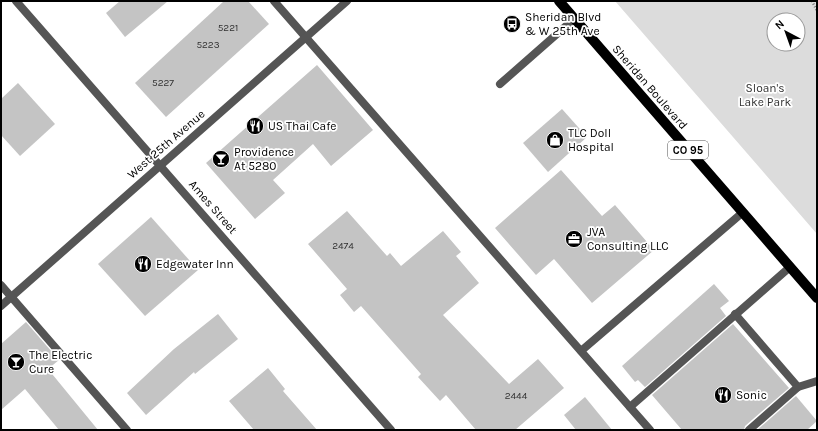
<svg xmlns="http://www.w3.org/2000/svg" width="818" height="431" font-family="Karla,sans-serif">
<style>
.green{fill:#dcdcdc;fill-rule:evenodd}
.building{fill:#c4c4c4}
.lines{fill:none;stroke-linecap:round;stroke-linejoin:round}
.path{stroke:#777;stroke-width:2.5;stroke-dasharray:1 2;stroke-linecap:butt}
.service{stroke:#555;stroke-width:8}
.minor{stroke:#555;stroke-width:8}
.primary{stroke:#000;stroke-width:10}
.labels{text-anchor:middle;stroke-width:3.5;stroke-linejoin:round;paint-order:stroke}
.number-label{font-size:10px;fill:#313131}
.shield{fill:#fff;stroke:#4c4c4c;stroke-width:1}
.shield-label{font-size:11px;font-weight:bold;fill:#000}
.poi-label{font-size:12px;fill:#000;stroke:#fff;text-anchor:start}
.street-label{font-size:12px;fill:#000;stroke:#fff}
.park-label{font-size:12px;fill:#333;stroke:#fff}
</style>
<rect width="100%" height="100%" fill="#fff"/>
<!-- green -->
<path class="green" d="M 615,1 L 817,1 L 817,234 ZM 774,20 L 798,20 L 798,44 L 774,44 Z"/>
<!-- building -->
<g class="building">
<path d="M 120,1 L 168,1 L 125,37 L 106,13 Z"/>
<path d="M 224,1 L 248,1 L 269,24 L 166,117 L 135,83 Z"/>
<path d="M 317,65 L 373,130 L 331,166 L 313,144 L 273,180 L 285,193 L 255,219 L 206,163 Z"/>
<path d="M 18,83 L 55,124 L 20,156 L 1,135 L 1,99 Z"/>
<path d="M 562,109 L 587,137 L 548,172 L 523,143 Z"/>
<path d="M 561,170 L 602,216 L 615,205 L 654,250 L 592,303 L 554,259 L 536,275 L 495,228 Z"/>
<path d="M 347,211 L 387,256 L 390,253 L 401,266 L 443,231 L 461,252 L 456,256 L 479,283 L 443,315 L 509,384 L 538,359 L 564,388 L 515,430 L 476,430 L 446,395 L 440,401 L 418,377 L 421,374 L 361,306 L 354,312 L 340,295 L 347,289 L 308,244 Z"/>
<path d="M 151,217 L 198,270 L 145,316 L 98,264 Z"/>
<path d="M 714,284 L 729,301 L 720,308 L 726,316 L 645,387 L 638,380 L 635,382 L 622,366 Z"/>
<path d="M 218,314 L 238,339 L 195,374 L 194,372 L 146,415 L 127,393 L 174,349 Z"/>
<path d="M 26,322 L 59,360 L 48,369 L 98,430 L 59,430 L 25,389 L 1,410 L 1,344 Z"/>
<path d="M 733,324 L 789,388 L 745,426 L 744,430 L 682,430 L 652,395 Z"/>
<path d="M 268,368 L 285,389 L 283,391 L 317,430 L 254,430 L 229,401 Z"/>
<path d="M 796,396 L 817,421 L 807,430 L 757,430 Z"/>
<path d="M 585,397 L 612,430 L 576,430 L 564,415 Z"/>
</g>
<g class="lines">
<!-- path -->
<path class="path" d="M 812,1 L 817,11"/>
<!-- service -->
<g class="service">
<path d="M 274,1 L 650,430"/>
<path d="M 500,84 L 574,19"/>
<path d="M 1,285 L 127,430"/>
<path d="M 735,314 L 798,387"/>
<path d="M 581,351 L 742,213"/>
<path d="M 630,407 L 790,267"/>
<path d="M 749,430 L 798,387 L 817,381"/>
</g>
<!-- minor -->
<g class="minor">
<path d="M 16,1 L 391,430"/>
<path d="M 1,306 L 347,1"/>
</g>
<!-- primary -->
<path class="primary" d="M 559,1 L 817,298"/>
</g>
<!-- icons -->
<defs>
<symbol id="bus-disc" viewBox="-11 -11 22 22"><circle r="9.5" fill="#000" stroke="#fff"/><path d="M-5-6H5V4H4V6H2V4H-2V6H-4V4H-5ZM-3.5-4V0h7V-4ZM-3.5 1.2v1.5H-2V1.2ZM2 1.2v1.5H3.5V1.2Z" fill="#fff"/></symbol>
<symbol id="restaurant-disc" viewBox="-11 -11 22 22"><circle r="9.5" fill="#000" stroke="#fff"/><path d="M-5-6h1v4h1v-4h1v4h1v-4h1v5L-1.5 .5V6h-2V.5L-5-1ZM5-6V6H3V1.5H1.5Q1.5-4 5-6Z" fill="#fff"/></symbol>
<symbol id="shop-disc" viewBox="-11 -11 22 22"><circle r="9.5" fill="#000" stroke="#fff"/><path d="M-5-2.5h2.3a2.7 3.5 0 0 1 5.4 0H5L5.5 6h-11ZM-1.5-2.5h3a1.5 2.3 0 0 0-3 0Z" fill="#fff"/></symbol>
<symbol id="bar-disc" viewBox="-11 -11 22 22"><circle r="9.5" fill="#000" stroke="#fff"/><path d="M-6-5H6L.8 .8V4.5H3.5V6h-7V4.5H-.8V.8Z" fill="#fff"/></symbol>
<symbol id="office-disc" viewBox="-11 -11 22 22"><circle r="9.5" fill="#000" stroke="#fff"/><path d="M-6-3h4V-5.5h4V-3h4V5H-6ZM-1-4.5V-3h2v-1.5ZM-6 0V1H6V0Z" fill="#fff"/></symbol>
</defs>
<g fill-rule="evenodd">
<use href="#bus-disc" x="502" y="14" width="20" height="20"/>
<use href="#restaurant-disc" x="245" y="116" width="20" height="20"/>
<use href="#shop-disc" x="545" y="130" width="20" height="20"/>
<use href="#bar-disc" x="211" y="149" width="20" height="20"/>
<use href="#office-disc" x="564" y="229" width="20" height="20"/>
<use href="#restaurant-disc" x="133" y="254" width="20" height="20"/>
<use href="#bar-disc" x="6" y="352" width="20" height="20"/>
<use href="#restaurant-disc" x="713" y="385" width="20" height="20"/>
</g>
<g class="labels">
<!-- number labels -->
<g class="number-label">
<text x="228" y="31">5221</text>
<text x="208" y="48">5223</text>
<text x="163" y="86">5227</text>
<text x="343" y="249">2474</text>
<text x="516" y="399">2444</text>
</g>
<!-- shield labels -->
<rect class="shield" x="668" y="141" width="40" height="18" rx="3"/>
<g class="shield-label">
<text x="688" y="154">CO 95</text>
</g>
<!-- poi labels -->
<g class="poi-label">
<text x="525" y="21">Sheridan Blvd<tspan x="525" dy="14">&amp; W 25th Ave</tspan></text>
<text x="268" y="130">US Thai Cafe</text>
<text x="568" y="137">TLC Doll<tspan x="568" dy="14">Hospital</tspan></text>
<text x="234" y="156">Providence<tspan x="234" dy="14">At 5280</tspan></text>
<text x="587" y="236">JVA<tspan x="587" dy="14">Consulting LLC</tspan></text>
<text x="156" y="268">Edgewater Inn</text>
<text x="29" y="359">The Electric<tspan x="29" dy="14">Cure</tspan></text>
<text x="736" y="399">Sonic</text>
</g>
<!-- street labels -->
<g class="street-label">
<text transform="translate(650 87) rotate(49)" y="4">Sheridan Boulevard</text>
<text transform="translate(166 144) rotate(-41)" y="4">West 25th Avenue</text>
<text transform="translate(213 207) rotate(49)" y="4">Ames Street</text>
</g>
<!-- park labels -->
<g class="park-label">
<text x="765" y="92">Sloan's<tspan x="765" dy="14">Lake Park</tspan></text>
</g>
</g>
<!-- border -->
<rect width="818" height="431" fill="none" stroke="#000000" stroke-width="4"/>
<!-- north arrow -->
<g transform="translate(786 32) rotate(319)"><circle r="19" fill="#ffffff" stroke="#999999"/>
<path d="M0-3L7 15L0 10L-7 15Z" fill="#000000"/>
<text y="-6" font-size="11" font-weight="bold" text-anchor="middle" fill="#000000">N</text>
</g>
</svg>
